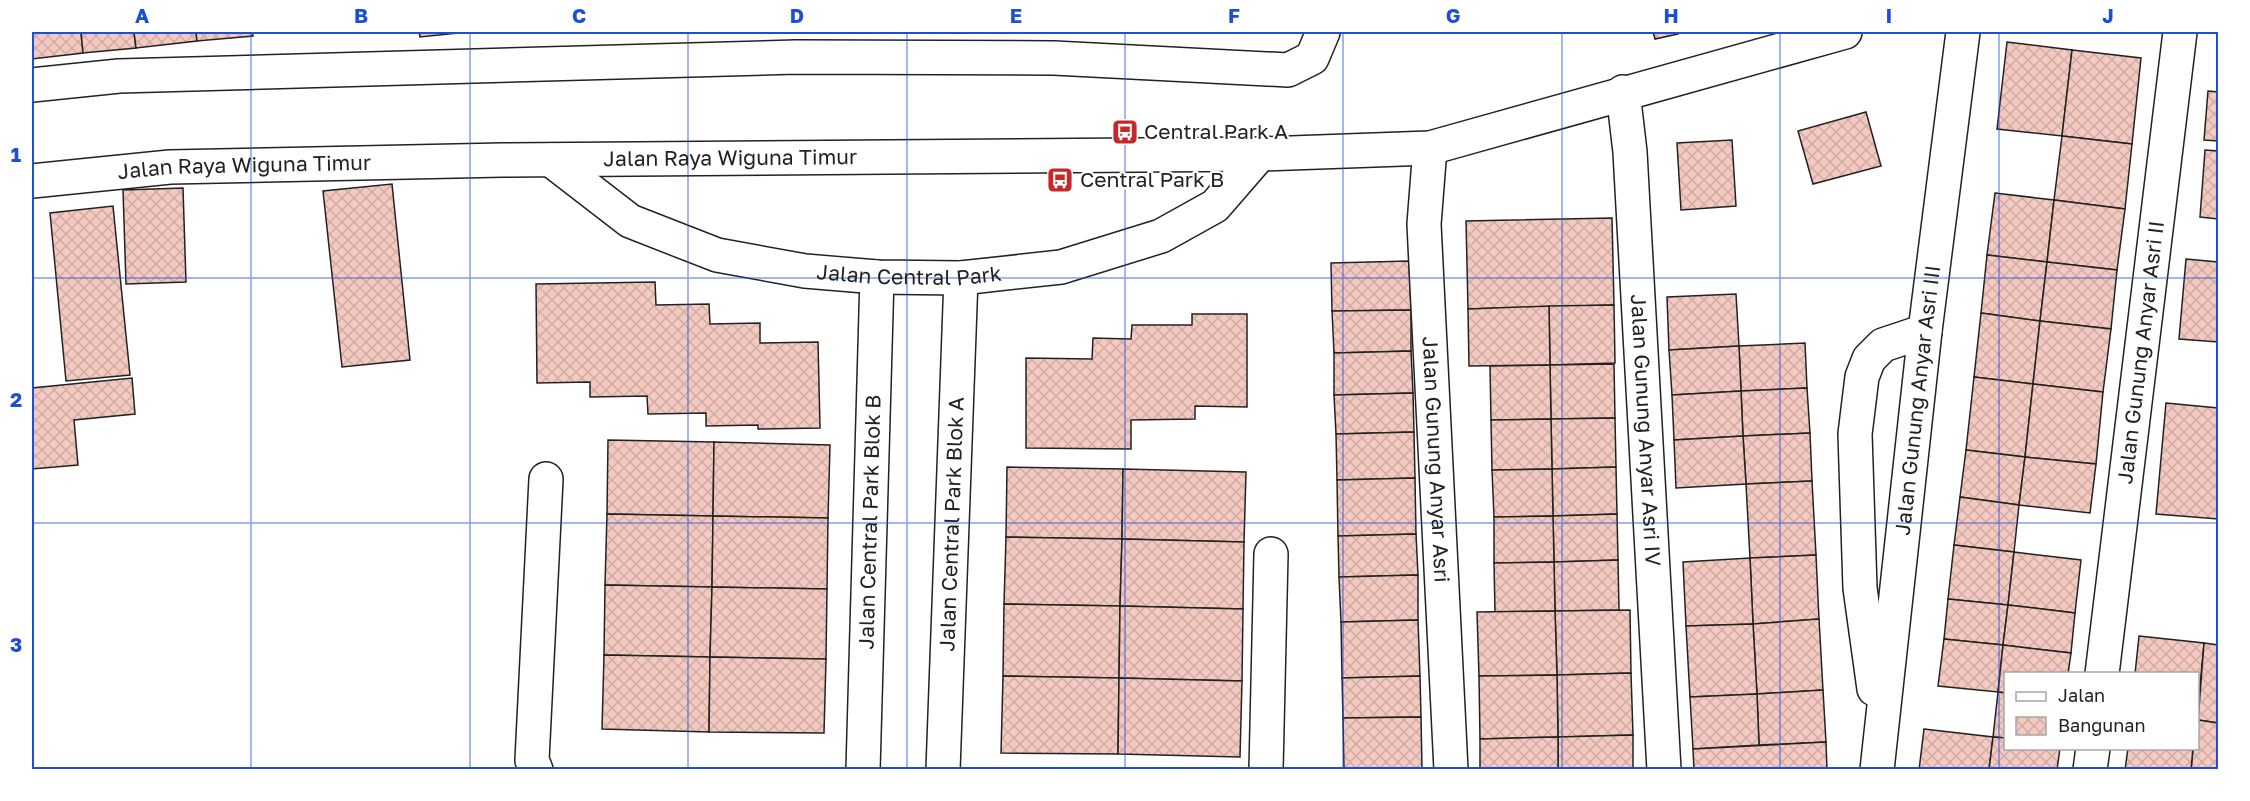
<svg xmlns="http://www.w3.org/2000/svg" width="2250" height="801" font-family="'Golos Text',sans-serif">
<style>
.building{fill:url(#building-cross-hatch);stroke:#222;stroke-width:1.5}
.lines{fill:none;stroke-linecap:round;stroke-linejoin:round}
.minor-casing{stroke:#222;stroke-width:36}
.minor{stroke:#fff;stroke-width:33}
.grid{fill:none;stroke:#1d4ed8;stroke-width:1.5;stroke-opacity:0.55}
.labels{text-anchor:middle;stroke-width:4.5;stroke-linejoin:round;paint-order:stroke}
.poi-label{font-size:21px;fill:#222;stroke:#fff;text-anchor:start}
.street-label{font-size:21px;fill:#222;stroke:#fff}
.neatline{fill:none;stroke:#1d4ed8;stroke-width:2}
.grid-label{font-size:20px;text-anchor:middle;font-weight:bold;fill:#1d4ed8}
</style>
<defs>
<pattern id="building-cross-hatch" width="8" height="8" patternUnits="userSpaceOnUse" patternTransform="scale(1.5)"><rect width="8" height="8" fill="#f3c9c0"/><path d="M0 0l8 8M0 8l8-8" fill="none" stroke="#d0aca5"/></pattern>
</defs>
<rect width="100%" height="100%" fill="#fff"/>
<!-- building -->
<g class="building">
<path d="M 32,32 L 81,32 L 83,53 L 32,59 Z"/>
<path d="M 81,32 L 134,32 L 136,48 L 83,53 Z"/>
<path d="M 134,32 L 196,32 L 197,41 L 136,48 Z"/>
<path d="M 196,32 L 252,32 L 253,36 L 197,41 Z"/>
<path d="M 419,32 L 468,32 L 420,37 Z"/>
<path d="M 1653,32 L 1677,32 L 1678,34 L 1655,39 Z"/>
<path d="M 2007,42 L 2072,50 L 2062,136 L 1997,129 Z"/>
<path d="M 2072,50 L 2141,58 L 2132,144 L 2062,136 Z"/>
<path d="M 2208,91 L 2218,92 L 2218,141 L 2204,140 Z"/>
<path d="M 1866,112 L 1881,166 L 1813,184 L 1798,131 Z"/>
<path d="M 2062,136 L 2132,144 L 2125,209 L 2054,200 Z"/>
<path d="M 1732,140 L 1736,206 L 1681,210 L 1677,143 Z"/>
<path d="M 2205,150 L 2218,151 L 2218,219 L 2200,217 Z"/>
<path d="M 392,184 L 410,360 L 342,367 L 323,191 Z"/>
<path d="M 183,188 L 186,282 L 126,284 L 123,190 Z"/>
<path d="M 1995,193 L 2054,200 L 2047,262 L 1987,255 Z"/>
<path d="M 2054,200 L 2125,209 L 2117,270 L 2047,262 Z"/>
<path d="M 113,206 L 130,375 L 66,381 L 50,213 Z"/>
<path d="M 1612,218 L 1614,305 L 1468,309 L 1466,221 Z"/>
<path d="M 1987,255 L 2047,262 L 2040,321 L 1981,313 Z"/>
<path d="M 2186,259 L 2218,262 L 2218,342 L 2179,339 Z"/>
<path d="M 1409,261 L 1411,310 L 1332,311 L 1331,263 Z"/>
<path d="M 2047,262 L 2117,270 L 2111,329 L 2040,321 Z"/>
<path d="M 655,282 L 656,305 L 709,304 L 710,324 L 760,323 L 760,343 L 818,342 L 820,428 L 758,429 L 758,425 L 706,426 L 706,413 L 648,414 L 647,396 L 590,397 L 590,382 L 537,383 L 536,284 Z"/>
<path d="M 1736,294 L 1739,346 L 1669,350 L 1667,297 Z"/>
<path d="M 1614,305 L 1615,363 L 1550,365 L 1549,306 Z"/>
<path d="M 1549,306 L 1550,365 L 1469,366 L 1468,309 Z"/>
<path d="M 1411,310 L 1411,351 L 1334,353 L 1332,311 Z"/>
<path d="M 1981,313 L 2040,321 L 2033,384 L 1974,377 Z"/>
<path d="M 1192,314 L 1247,314 L 1247,407 L 1195,406 L 1195,419 L 1131,420 L 1131,449 L 1026,448 L 1026,358 L 1092,359 L 1093,338 L 1131,339 L 1132,325 L 1192,325 Z"/>
<path d="M 2040,321 L 2111,329 L 2103,392 L 2033,384 Z"/>
<path d="M 1805,343 L 1807,388 L 1741,391 L 1739,346 Z"/>
<path d="M 1739,346 L 1741,391 L 1672,395 L 1669,350 Z"/>
<path d="M 1411,351 L 1413,393 L 1334,395 L 1334,353 Z"/>
<path d="M 1614,364 L 1615,418 L 1551,419 L 1550,365 Z"/>
<path d="M 1550,365 L 1551,419 L 1491,420 L 1490,366 Z"/>
<path d="M 1974,377 L 2033,384 L 2025,457 L 1966,450 Z"/>
<path d="M 132,378 L 135,414 L 74,420 L 78,465 L 32,469 L 32,388 Z"/>
<path d="M 2033,384 L 2103,392 L 2096,464 L 2025,457 Z"/>
<path d="M 1807,388 L 1810,433 L 1743,436 L 1741,391 Z"/>
<path d="M 1741,391 L 1743,436 L 1674,440 L 1672,395 Z"/>
<path d="M 1413,393 L 1414,432 L 1336,434 L 1334,395 Z"/>
<path d="M 2166,403 L 2218,408 L 2218,519 L 2156,514 Z"/>
<path d="M 1615,418 L 1616,467 L 1552,469 L 1551,419 Z"/>
<path d="M 1551,419 L 1552,469 L 1492,470 L 1491,420 Z"/>
<path d="M 1414,432 L 1415,478 L 1337,480 L 1336,434 Z"/>
<path d="M 1810,433 L 1812,481 L 1746,484 L 1743,436 Z"/>
<path d="M 1743,436 L 1746,484 L 1676,488 L 1674,440 Z"/>
<path d="M 608,440 L 714,442 L 713,516 L 607,514 Z"/>
<path d="M 714,442 L 830,445 L 828,518 L 713,516 Z"/>
<path d="M 1966,450 L 2025,457 L 2019,505 L 1960,497 Z"/>
<path d="M 2025,457 L 2096,464 L 2090,513 L 2019,505 Z"/>
<path d="M 1007,467 L 1123,469 L 1122,539 L 1006,537 Z"/>
<path d="M 1616,467 L 1617,514 L 1553,516 L 1552,469 Z"/>
<path d="M 1123,469 L 1246,472 L 1244,542 L 1122,539 Z"/>
<path d="M 1552,469 L 1553,516 L 1494,517 L 1492,470 Z"/>
<path d="M 1415,478 L 1416,534 L 1338,536 L 1337,480 Z"/>
<path d="M 1812,481 L 1816,555 L 1750,558 L 1746,484 Z"/>
<path d="M 1960,497 L 2019,505 L 2014,552 L 1954,545 Z"/>
<path d="M 607,514 L 713,516 L 712,587 L 605,585 Z"/>
<path d="M 1617,514 L 1618,560 L 1554,562 L 1553,516 Z"/>
<path d="M 713,516 L 828,518 L 827,589 L 712,587 Z"/>
<path d="M 1553,516 L 1554,562 L 1494,563 L 1494,517 Z"/>
<path d="M 1416,534 L 1418,575 L 1339,577 L 1338,536 Z"/>
<path d="M 1006,537 L 1122,539 L 1120,606 L 1004,604 Z"/>
<path d="M 1122,539 L 1244,542 L 1243,609 L 1120,606 Z"/>
<path d="M 1954,545 L 2014,552 L 2008,605 L 1948,599 Z"/>
<path d="M 2014,552 L 2081,560 L 2075,613 L 2008,605 Z"/>
<path d="M 1816,555 L 1819,619 L 1753,624 L 1750,558 Z"/>
<path d="M 1750,558 L 1753,624 L 1686,626 L 1683,562 Z"/>
<path d="M 1618,560 L 1619,610 L 1555,611 L 1554,562 Z"/>
<path d="M 1554,562 L 1555,611 L 1495,612 L 1494,563 Z"/>
<path d="M 1418,575 L 1418,620 L 1341,622 L 1339,577 Z"/>
<path d="M 605,585 L 712,587 L 710,657 L 604,655 Z"/>
<path d="M 712,587 L 827,589 L 826,659 L 710,657 Z"/>
<path d="M 1948,599 L 2008,605 L 2003,645 L 1944,639 Z"/>
<path d="M 1004,604 L 1120,606 L 1119,678 L 1003,676 Z"/>
<path d="M 2008,605 L 2075,613 L 2071,653 L 2003,645 Z"/>
<path d="M 1120,606 L 1243,609 L 1242,681 L 1119,678 Z"/>
<path d="M 1630,610 L 1631,673 L 1557,675 L 1555,611 Z"/>
<path d="M 1555,611 L 1557,675 L 1479,676 L 1477,612 Z"/>
<path d="M 1819,619 L 1823,690 L 1757,694 L 1753,624 Z"/>
<path d="M 1418,620 L 1420,676 L 1342,678 L 1341,622 Z"/>
<path d="M 1753,624 L 1757,694 L 1690,697 L 1686,626 Z"/>
<path d="M 2139,636 L 2204,643 L 2198,708 L 2198,674 L 2135,674 Z"/>
<path d="M 1944,639 L 2003,645 L 1998,692 L 1938,686 Z"/>
<path d="M 2204,643 L 2218,645 L 2218,723 L 2198,720 Z"/>
<path d="M 2003,645 L 2071,653 L 2068,674 L 2006,674 L 2006,693 L 1998,692 Z"/>
<path d="M 604,655 L 710,657 L 709,732 L 602,729 Z"/>
<path d="M 710,657 L 826,659 L 824,733 L 709,732 Z"/>
<path d="M 1631,673 L 1633,735 L 1558,737 L 1557,675 Z"/>
<path d="M 1557,675 L 1558,737 L 1480,739 L 1479,676 Z"/>
<path d="M 1003,676 L 1119,678 L 1118,754 L 1001,753 Z"/>
<path d="M 1420,676 L 1421,717 L 1343,718 L 1342,678 Z"/>
<path d="M 1119,678 L 1242,681 L 1240,757 L 1118,754 Z"/>
<path d="M 1823,690 L 1826,742 L 1759,745 L 1757,694 Z"/>
<path d="M 1998,692 L 2006,693 L 2006,738 L 1993,737 Z"/>
<path d="M 1757,694 L 1759,745 L 1693,749 L 1690,697 Z"/>
<path d="M 1421,717 L 1422,770 L 1344,770 L 1343,718 Z"/>
<path d="M 2198,720 L 2218,723 L 2218,770 L 2191,770 L 2193,748 L 2198,748 Z"/>
<path d="M 1924,729 L 1993,737 L 1989,770 L 1919,770 Z"/>
<path d="M 1633,735 L 1633,770 L 1558,770 L 1558,737 Z"/>
<path d="M 1558,737 L 1558,770 L 1480,770 L 1480,739 Z"/>
<path d="M 1993,737 L 2006,738 L 2006,748 L 2060,748 L 2057,770 L 1989,770 Z"/>
<path d="M 1826,742 L 1827,770 L 1694,770 L 1693,749 Z"/>
<path d="M 2128,748 L 2193,748 L 2191,770 L 2125,770 Z"/>
</g>
<g class="lines">
<defs>
<g id="minor">
<path d="M 32,85 L 119,76 L 796,57 L 1054,58 L 1288,70 L 1312,58 L 1323,32"/>
<path id="s1" d="M 1623,92 L 1630,152 L 1664,770"/>
<path id="s2" d="M 1430,148 L 1424,224 L 1451,770"/>
<path id="s3" d="M 551,160 L 630,221 L 717,255 L 805,271 L 877,277 L 961,278 L 1061,267 L 1161,236 L 1215,206 L 1260,154"/>
<path id="s4" d="M 32,181 L 170,167 L 503,160 L 1260,154 L 1430,148 L 1845,32"/>
<path id="s5" d="M 2102,674 L 2180,32"/>
<path d="M 1874,689 L 1860,588 L 1855,434 L 1862,377 L 1869,359 L 1883,345 L 1925,331"/>
<path d="M 536,770 L 532,760 L 546,479"/>
<path id="s6" d="M 863,770 L 877,277"/>
<path id="s7" d="M 943,770 L 961,278"/>
<path d="M 1266,770 L 1271,554"/>
<path id="s8" d="M 1877,770 L 1925,331 L 1963,32"/>
<path d="M 2090,770 L 2093,748"/>
</g>
</defs>
<!-- minor casing -->
<use href="#minor" class="minor-casing"/>
<!-- minor -->
<use href="#minor" class="minor"/>
</g>
<!-- grid -->
<path class="grid" d="M 251,32 L 251,770M 470,32 L 470,770M 688,32 L 688,770M 907,32 L 907,770M 1125,32 L 1125,770M 1343,32 L 1343,770M 1562,32 L 1562,770M 1780,32 L 1780,770M 1999,32 L 1999,770M 32,278 L 2218,278M 32,523 L 2218,523"/>
<!-- icons -->
<defs>
<symbol id="bus-square" viewBox="-11 -11 22 22"><rect x="-9" y="-9" width="18" height="18" rx="4" fill="#c62828" stroke="#fff"/><path d="M-5-6H5V4H4V6H2V4H-2V6H-4V4H-5ZM-3.5-4V0h7V-4ZM-3.5 1.2v1.5H-2V1.2ZM2 1.2v1.5H3.5V1.2Z" fill="#fff"/></symbol>
</defs>
<g fill-rule="evenodd">
<use href="#bus-square" x="1110" y="117" width="30" height="30"/>
<use href="#bus-square" x="1045" y="165" width="30" height="30"/>
</g>
<g class="labels">
<!-- poi labels -->
<g class="poi-label">
<text x="1144" y="139">Central Park A</text>
<text x="1080" y="187">Central Park B</text>
</g>
<!-- street labels -->
<g class="street-label">
<text dy="7" stroke="none"><textPath href="#s4" startOffset="699">Jalan Raya Wiguna Timur</textPath></text>
<text dy="7" stroke="none"><textPath href="#s4" startOffset="213">Jalan Raya Wiguna Timur</textPath></text>
<text dy="7" stroke="none"><textPath href="#s3" startOffset="387">Jalan Central Park</textPath></text>
<text dy="7" stroke="none"><textPath href="#s5" startOffset="324">Jalan Gunung Anyar Asri II</textPath></text>
<text dy="7" stroke="none"><textPath href="#s8" startOffset="372">Jalan Gunung Anyar Asri III</textPath></text>
<text dy="7" stroke="none"><textPath href="#s1" startOffset="339">Jalan Gunung Anyar Asri IV</textPath></text>
<text dy="7" stroke="none"><textPath href="#s2" startOffset="312">Jalan Gunung Anyar Asri</textPath></text>
<text dy="7" stroke="none"><textPath href="#s6" startOffset="248">Jalan Central Park Blok B</textPath></text>
<text dy="7" stroke="none"><textPath href="#s7" startOffset="246">Jalan Central Park Blok A</textPath></text>
</g>
</g>
<!-- border -->
<rect width="2250" height="801" fill="none" stroke="#ffffff" stroke-width="66"/>
<!-- legend -->
<rect x="2004" y="672" width="195" height="78" fill="#ffffff" stroke="#a7a7a7" stroke-width="1.5"/>
<rect x="2016" y="692" width="30" height="9" fill="#ffffff" stroke="#a7a7a7" stroke-width="1.5"/>
<text x="2058" y="702" font-size="18" fill="#222222">Jalan</text>
<rect x="2016" y="717" width="30" height="18" fill="url(#building-cross-hatch)" stroke="#a7a7a7" stroke-width="1.5"/>
<text x="2058" y="732" font-size="18" fill="#222222">Bangunan</text>
<rect x="33" y="33" width="2184" height="735" class="neatline"/>
<g class="grid-label">
<text x="142" y="23">A</text>
<text x="361" y="23">B</text>
<text x="579" y="23">C</text>
<text x="797" y="23">D</text>
<text x="1016" y="23">E</text>
<text x="1234" y="23">F</text>
<text x="1453" y="23">G</text>
<text x="1671" y="23">H</text>
<text x="1889" y="23">I</text>
<text x="2108" y="23">J</text>
<text x="16" y="162">1</text>
<text x="16" y="407">2</text>
<text x="16" y="652">3</text>
</g>
</svg>
